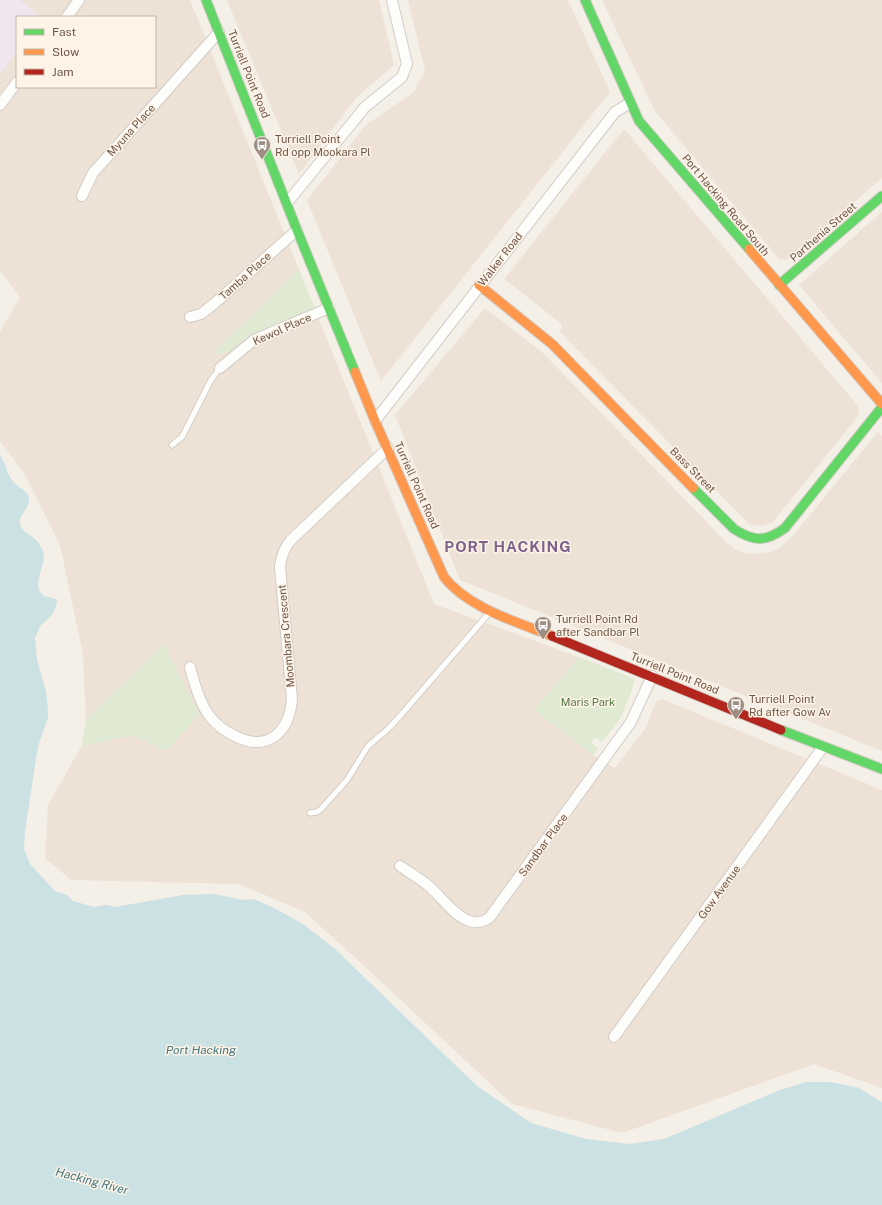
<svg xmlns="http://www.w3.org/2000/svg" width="882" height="1205" font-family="'Public Sans',sans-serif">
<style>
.residential{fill:#ede2d5;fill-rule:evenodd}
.education{fill:#f0e6ef}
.green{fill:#e0ead3}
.water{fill:#cbe1e3}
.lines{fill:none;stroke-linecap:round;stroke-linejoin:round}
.lane-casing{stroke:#d3ccc6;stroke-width:7}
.street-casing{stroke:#d3ccc6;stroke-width:12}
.fast-casing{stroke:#d2cbc4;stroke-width:11}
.slow-casing{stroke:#d2cbc4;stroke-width:11}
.jam-casing{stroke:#d2cbc4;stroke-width:11}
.lane{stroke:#fdfdfb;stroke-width:5}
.street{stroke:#fdfdfb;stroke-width:10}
.fast{stroke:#63d668;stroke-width:9}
.slow{stroke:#ff974d;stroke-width:9}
.jam{stroke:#b3261e;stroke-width:9}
.labels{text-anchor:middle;stroke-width:3;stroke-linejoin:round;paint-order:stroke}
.street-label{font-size:11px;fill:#6e584b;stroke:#fdf4e7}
.poi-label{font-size:11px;fill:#6e584b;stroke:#fdf4e7;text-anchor:start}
.park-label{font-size:11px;fill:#567947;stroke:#fdf4e7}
.water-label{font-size:12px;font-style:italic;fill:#477780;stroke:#fdf4e7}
.district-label{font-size:15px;font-weight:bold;letter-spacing:1px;fill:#7d638b;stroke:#fdf4e7}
</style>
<rect width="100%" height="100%" fill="#f4efe7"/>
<!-- residential -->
<g class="residential">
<path d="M 0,0 L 190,0 L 434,604 L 579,657 L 534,710 L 593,755 L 615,768 L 645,729 L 656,702 L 662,699 L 882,790 L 882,1088 L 814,1064 L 622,1133 L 512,1104 L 375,976 L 305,912 L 239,884 L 71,880 L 45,858 L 48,805 L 81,747 L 132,735 L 166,751 L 164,644 L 86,720 L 83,655 L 60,545 L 25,474 L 0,441 L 0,332 L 20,297 L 0,271 ZM 17,17 L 155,17 L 155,87 L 17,87 Z"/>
<path d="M 227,0 L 379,0 L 394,65 L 356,98 L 299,174 Z"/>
<path d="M 408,0 L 568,0 L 610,92 L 381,381 L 307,200 L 366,125 L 414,92 L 425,70 Z"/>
<path d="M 602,0 L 882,0 L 882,178 L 786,260 L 779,259 L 655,111 Z"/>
<path d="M 624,129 L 858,406 L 859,415 L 772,523 L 762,526 L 749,524 L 560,332 L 562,324 L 504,279 Z"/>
<path d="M 882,212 L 882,383 L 799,285 Z"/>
<path d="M 485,308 L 542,352 L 727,543 L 735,549 L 745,553 L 755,554 L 771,552 L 778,549 L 790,539 L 878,432 L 882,436 L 882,751 L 460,580 L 395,415 Z"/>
</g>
<!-- education -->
<path class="education" d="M 0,0 L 20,0 L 41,17 L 17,17 L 17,52 L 0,74 Z"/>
<!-- green -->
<g class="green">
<path d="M 299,269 L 315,309 L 252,335 L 229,352 L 212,354 Z"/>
<path d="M 164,644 L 199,715 L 166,751 L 132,735 L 81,747 L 86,720 Z"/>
<path d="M 579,657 L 635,679 L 631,693 L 620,719 L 602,742 L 595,737 L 591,743 L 598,748 L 593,755 L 534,710 Z"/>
</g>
<!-- water -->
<path class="water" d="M 0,455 C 6,464 7,475 14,483 C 18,487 27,491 29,497 C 31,507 19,514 20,523 C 20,531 31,535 36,540 C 39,543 41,547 43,551 C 48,563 30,585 43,595 C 47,598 53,597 57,600 L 56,607 L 52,615 L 41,625 L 35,638 L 37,660 L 46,691 L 48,710 L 48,718 L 39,743 L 36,758 L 25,831 L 24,849 L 30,864 L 55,891 L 67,895 L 73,901 L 94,907 L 107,905 L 115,907 L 183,895 L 214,894 L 244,900 L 254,899 L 276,909 L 303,924 L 335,949 L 477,1086 L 531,1123 L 586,1139 L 629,1144 L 664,1139 L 780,1090 L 806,1082 L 831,1082 L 859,1088 L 882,1102 L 882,1205 L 0,1205 Z"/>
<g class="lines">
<defs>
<g id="lane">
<path d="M 172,445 L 182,437 L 211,380 L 220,368"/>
<path d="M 310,813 L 317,812 L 321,809 L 347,780 L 368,746 L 388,729 L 400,716 L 490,612"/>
</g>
<g id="street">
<path d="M 67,17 L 79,0"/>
<path d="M 0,105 L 17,82"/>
<path d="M 82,196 L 93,173 L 219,32"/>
<path d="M 287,203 L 365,107 L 402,77 L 407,64 L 392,0"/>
<path d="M 190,317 L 201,314 L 215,303 L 297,230"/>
<path d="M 220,368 L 254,340 L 329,308"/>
<path d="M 375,421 L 615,112 L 630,103"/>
<path d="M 190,667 C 194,683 201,706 211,718 C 217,725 225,731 233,735 C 266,753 289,734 292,699 L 280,567 C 281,556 284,548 291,540 L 388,448"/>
<path d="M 400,866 C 410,873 421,879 430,887 C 442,898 453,914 467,920 C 475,924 484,922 490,917 L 631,722 L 652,676"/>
<path d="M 614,1037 L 823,747"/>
</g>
<g id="fast">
<path d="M 206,0 L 297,230 L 355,372"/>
<path d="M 585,0 L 639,121 L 749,249"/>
<path d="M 779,285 L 882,196"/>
<path d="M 693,488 L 734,529 C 754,542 766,542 785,528 L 882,407"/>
<path d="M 781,730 L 882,769"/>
</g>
<g id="slow">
<path d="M 749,249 L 882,404"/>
<path d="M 479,285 L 552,344 L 693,488"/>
<path d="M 355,372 L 375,421 L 444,577 C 468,608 517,622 552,636"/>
</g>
<path id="jam" d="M 552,636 L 781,730"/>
</defs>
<!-- lane casing -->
<use href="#lane" class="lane-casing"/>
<!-- street casing -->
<use href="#street" class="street-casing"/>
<!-- fast casing -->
<use href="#fast" class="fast-casing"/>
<!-- slow casing -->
<use href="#slow" class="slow-casing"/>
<!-- jam casing -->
<use href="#jam" class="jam-casing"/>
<!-- lane -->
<use href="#lane" class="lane"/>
<!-- street -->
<use href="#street" class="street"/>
<!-- fast -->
<use href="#fast" class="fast"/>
<!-- slow -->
<use href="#slow" class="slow"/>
<!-- jam -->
<use href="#jam" class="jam"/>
</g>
<!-- icons -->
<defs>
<symbol id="bus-pin" viewBox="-11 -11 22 30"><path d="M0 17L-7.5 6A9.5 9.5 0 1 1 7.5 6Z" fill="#9d8d82" stroke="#fdf4e7"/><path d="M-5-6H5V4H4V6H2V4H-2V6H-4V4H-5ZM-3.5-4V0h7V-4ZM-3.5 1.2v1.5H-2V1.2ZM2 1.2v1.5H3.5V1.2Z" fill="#fff"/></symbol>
</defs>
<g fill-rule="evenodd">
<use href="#bus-pin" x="252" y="135" width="20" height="27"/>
<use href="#bus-pin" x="533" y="615" width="20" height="27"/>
<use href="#bus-pin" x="726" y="695" width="20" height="27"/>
</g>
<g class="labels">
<!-- street labels -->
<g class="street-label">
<text transform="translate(249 74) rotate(68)" y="4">Turriell Point Road</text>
<text transform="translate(131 130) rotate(-48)" y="4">Myuna Place</text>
<text transform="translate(726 205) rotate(50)" y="4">Port Hacking Road South</text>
<text transform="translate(823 232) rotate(-41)" y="4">Parthenia Street</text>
<text transform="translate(500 259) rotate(-52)" y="4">Walker Road</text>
<text transform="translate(245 276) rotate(-42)" y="4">Tamba Place</text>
<text transform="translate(282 329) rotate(-24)" y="4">Kewol Place</text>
<text transform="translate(693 470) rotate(45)" y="4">Bass Street</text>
<text transform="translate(417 485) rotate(66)" y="4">Turriell Point Road</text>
<text transform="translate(286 636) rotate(-95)" y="4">Moombara Crescent</text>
<text transform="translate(675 673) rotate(22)" y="4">Turriell Point Road</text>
<text transform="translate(543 845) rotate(-54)" y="4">Sandbar Place</text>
<text transform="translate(719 892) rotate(-54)" y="4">Gow Avenue</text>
</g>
<!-- poi labels -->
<g class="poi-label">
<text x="275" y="143">Turriell Point<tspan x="275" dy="13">Rd opp Mookara Pl</tspan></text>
<text x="556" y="623">Turriell Point Rd<tspan x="556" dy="13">after Sandbar Pl</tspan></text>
<text x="749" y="703">Turriell Point<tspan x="749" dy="13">Rd after Gow Av</tspan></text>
</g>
<!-- park labels -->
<g class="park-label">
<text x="588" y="706">Maris Park</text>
</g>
<!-- water labels -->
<g class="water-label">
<text x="201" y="1054">Port Hacking</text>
<text transform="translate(92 1181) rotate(15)" y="4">Hacking River</text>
</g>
<!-- district labels -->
<g class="district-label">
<text x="508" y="552">PORT HACKING</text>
</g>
</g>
<!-- legend -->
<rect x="16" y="16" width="140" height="72" fill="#fdf4e7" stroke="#c4b6a9"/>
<rect x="24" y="29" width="20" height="6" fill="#63d668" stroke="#c4b6a9"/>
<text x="52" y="36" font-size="12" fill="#6e584b">Fast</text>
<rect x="24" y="49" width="20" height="6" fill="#ff974d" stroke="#c4b6a9"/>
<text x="52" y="56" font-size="12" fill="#6e584b">Slow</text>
<rect x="24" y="69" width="20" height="6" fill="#b3261e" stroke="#c4b6a9"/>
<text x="52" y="76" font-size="12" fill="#6e584b">Jam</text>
</svg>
